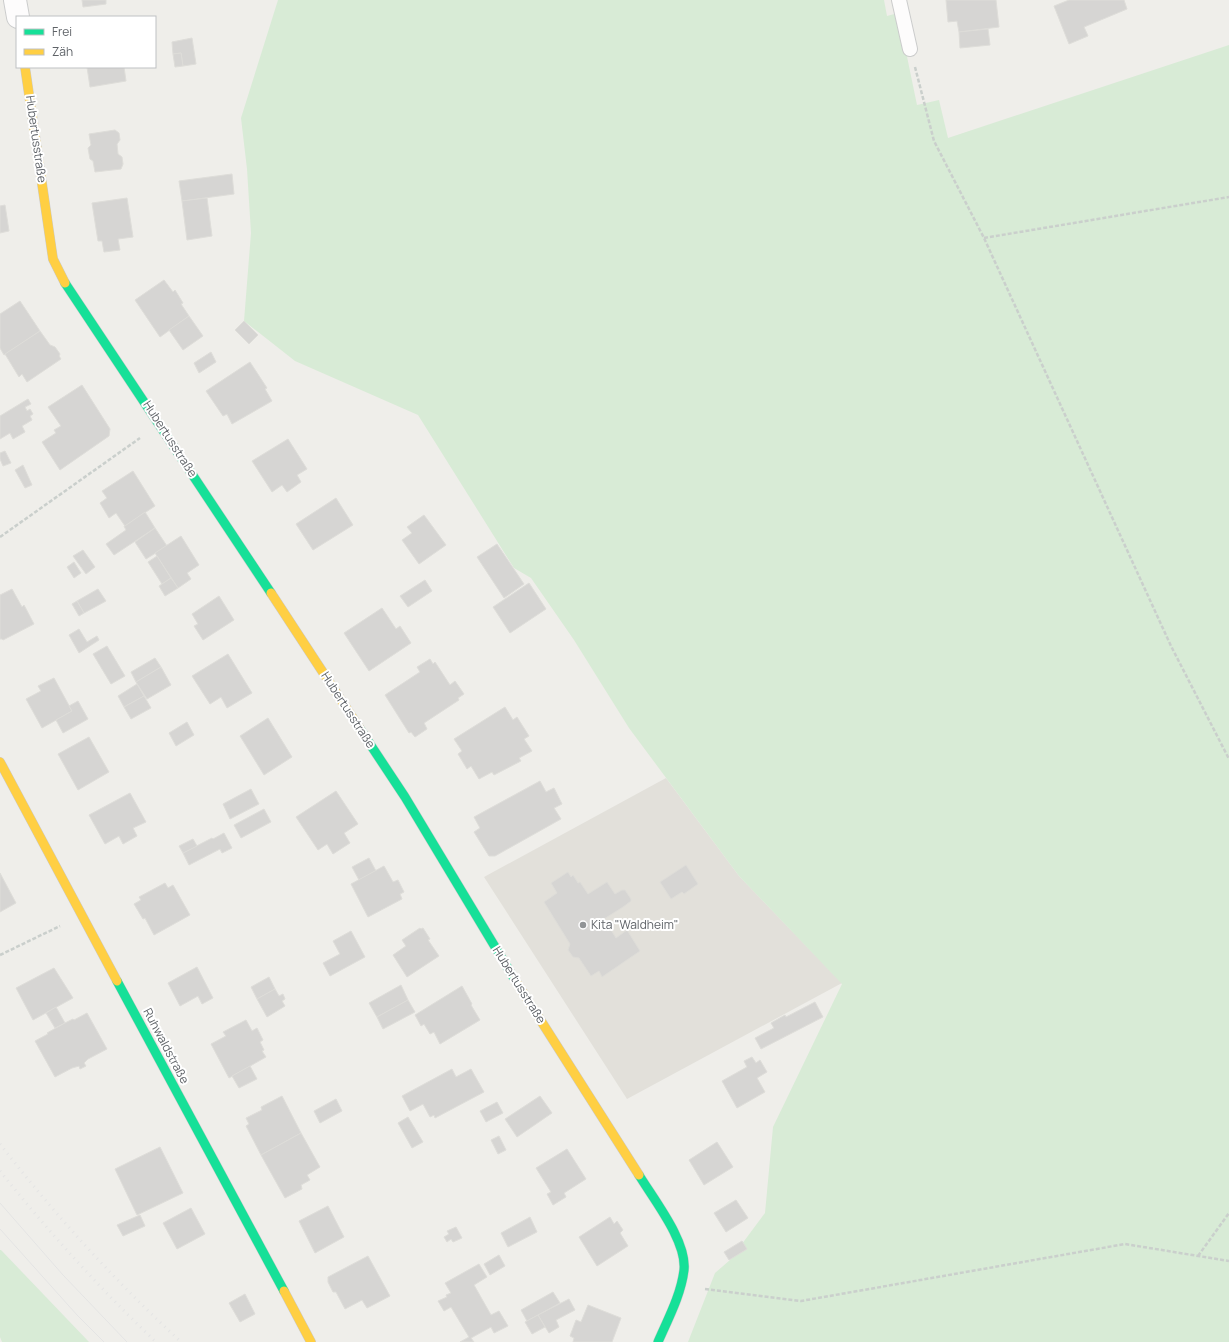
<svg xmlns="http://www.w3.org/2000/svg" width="1229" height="1342" font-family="Manrope,sans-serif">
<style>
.education{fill:#e2e0da}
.green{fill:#d8ebd6}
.building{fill:#d6d5d3;stroke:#deddd9}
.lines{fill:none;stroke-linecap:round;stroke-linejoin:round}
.lane-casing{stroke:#cbcccc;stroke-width:16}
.street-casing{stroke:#cbcccc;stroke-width:24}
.fast-casing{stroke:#cacacb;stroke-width:10}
.slow-casing{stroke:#cacacb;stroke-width:10}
.path{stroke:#cacfcc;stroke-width:2.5;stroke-dasharray:4 2;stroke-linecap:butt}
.lane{stroke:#fdfcfc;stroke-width:14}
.street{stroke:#fdfcfc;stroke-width:22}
.fast{stroke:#16e098;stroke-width:9}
.slow{stroke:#ffcf43;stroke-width:9}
.tram{stroke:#e4e4e4;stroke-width:1}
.rail{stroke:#e4e4e4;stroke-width:3;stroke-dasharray:1 5;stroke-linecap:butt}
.poi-dot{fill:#919496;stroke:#fff;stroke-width:1.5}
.labels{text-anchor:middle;stroke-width:4;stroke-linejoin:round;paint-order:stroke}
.street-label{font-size:12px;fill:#5f6368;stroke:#fff}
.poi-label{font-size:12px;fill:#5f6368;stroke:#fff;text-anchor:start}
</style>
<rect width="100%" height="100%" fill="#efeeea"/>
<!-- education -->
<path class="education" d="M 666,778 L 739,876 L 842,983 L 627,1099 L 484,877 Z"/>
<!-- green -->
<g class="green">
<path d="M 278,0 L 884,0 L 887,16 L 898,13 L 917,105 L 939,100 L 948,138 L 1229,45 L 1229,1342 L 688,1342 L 715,1273 L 730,1260 L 765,1213 L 773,1127 L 842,984 L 739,876 L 629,728 L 574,640 L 531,578 L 514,568 L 418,415 L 295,361 L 244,321 L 251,233 L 247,169 L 241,118 Z"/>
<path d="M 0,1250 L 1,1250 L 89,1342 L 2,1342 L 0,1337 Z"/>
</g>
<!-- building -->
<g class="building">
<path d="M 82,0 L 106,0 L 106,4 L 83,7 Z"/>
<path d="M 946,0 L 996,0 L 999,27 L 959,32 L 957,21 L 948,22 Z"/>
<path d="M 1069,0 L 1124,0 L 1127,9 L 1084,27 L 1088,36 L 1069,44 L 1054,6 Z"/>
<path d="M 988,29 L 990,45 L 960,48 L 959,32 Z"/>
<path d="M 192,38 L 196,64 L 183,66 L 181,53 L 173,54 L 172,42 Z"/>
<path d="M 181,53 L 183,66 L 175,67 L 173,54 Z"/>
<path d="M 87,67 L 124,67 L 126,81 L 90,87 Z"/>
<path d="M 115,130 L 119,133 L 120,140 L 117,144 L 118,154 L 122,157 L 123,164 L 121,169 L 95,172 L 93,161 L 90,159 L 88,148 L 91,145 L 89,134 Z"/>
<path d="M 232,174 L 234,194 L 182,201 L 179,181 Z"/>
<path d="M 127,198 L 133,237 L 118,239 L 120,250 L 104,252 L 102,241 L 98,241 L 92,203 Z"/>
<path d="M 207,198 L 212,236 L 187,240 L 182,201 Z"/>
<path d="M 5,205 L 9,231 L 0,233 L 0,206 Z"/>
<path d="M 164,280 L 173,292 L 175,290 L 183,303 L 181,304 L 189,316 L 160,337 L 135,300 Z"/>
<path d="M 20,301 L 40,331 L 4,355 L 0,348 L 0,314 Z"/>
<path d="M 189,316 L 203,336 L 183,350 L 169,330 Z"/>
<path d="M 244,321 L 258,335 L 249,344 L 235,330 Z"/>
<path d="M 40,331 L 50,345 L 55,347 L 60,354 L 59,356 L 61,359 L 27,382 L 22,374 L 19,377 L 5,354 Z"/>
<path d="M 211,352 L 216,362 L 199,373 L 194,363 Z"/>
<path d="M 250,362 L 267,388 L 265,389 L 272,401 L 232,424 L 227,414 L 223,416 L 206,391 Z"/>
<path d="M 82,385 L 110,429 L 109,436 L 60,470 L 42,442 L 56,433 L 54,430 L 61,426 L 48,407 Z"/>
<path d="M 28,399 L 31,404 L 25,407 L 27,411 L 30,409 L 33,414 L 30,416 L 32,420 L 22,426 L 25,432 L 13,439 L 10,433 L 0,439 L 0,416 Z"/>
<path d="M 288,439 L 307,469 L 297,475 L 301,482 L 287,492 L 282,485 L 272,492 L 252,461 Z"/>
<path d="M 5,451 L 11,463 L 3,466 L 0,459 L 0,453 Z"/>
<path d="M 23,465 L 32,485 L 25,488 L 15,470 Z"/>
<path d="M 133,471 L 155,506 L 125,526 L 116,513 L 109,518 L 100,503 L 107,498 L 102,491 Z"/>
<path d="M 336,498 L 353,525 L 313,550 L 296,524 Z"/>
<path d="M 145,512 L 155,528 L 114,555 L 106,544 L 126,530 L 124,526 L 125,526 Z"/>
<path d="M 424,515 L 446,545 L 419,564 L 402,540 L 412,533 L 407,527 Z"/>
<path d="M 155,528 L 167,546 L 146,559 L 135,542 Z"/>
<path d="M 181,536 L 199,565 L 187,573 L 191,579 L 178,588 L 155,553 Z"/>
<path d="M 497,544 L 524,584 L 504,598 L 477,557 Z"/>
<path d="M 83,550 L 95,567 L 86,574 L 73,556 Z"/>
<path d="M 157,556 L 171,578 L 162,584 L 148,562 Z"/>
<path d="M 74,562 L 81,573 L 74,578 L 67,567 Z"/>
<path d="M 171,578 L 178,588 L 165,596 L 159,586 Z"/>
<path d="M 425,580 L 432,591 L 408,607 L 400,596 Z"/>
<path d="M 529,583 L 546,609 L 510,633 L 493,607 Z"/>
<path d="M 12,589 L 22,607 L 24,605 L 34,624 L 3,640 L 2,639 L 0,639 L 0,595 Z"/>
<path d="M 98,589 L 106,601 L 84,613 L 77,601 Z"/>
<path d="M 219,596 L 234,620 L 203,640 L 194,626 L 198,624 L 192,614 Z"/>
<path d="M 77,601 L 84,613 L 79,616 L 72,604 Z"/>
<path d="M 382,608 L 396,629 L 400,626 L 411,643 L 369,671 L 344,633 Z"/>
<path d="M 79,629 L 87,642 L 97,636 L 99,640 L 79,653 L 69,635 Z"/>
<path d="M 107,646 L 125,676 L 111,684 L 93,654 Z"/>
<path d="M 228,654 L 252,693 L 227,708 L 221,697 L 210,704 L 192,676 Z"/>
<path d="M 155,658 L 161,667 L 136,682 L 131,672 Z"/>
<path d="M 430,659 L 433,664 L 435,662 L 450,685 L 455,681 L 464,694 L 458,698 L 459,700 L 424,723 L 427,729 L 415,737 L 411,732 L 409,733 L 385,695 L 420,672 L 417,667 Z"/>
<path d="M 161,667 L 171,685 L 147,699 L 136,682 Z"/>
<path d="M 54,678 L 72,711 L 42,728 L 26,699 L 41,691 L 38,686 Z"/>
<path d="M 137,684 L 144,696 L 124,707 L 118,696 Z"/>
<path d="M 144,696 L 151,708 L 131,719 L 124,707 Z"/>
<path d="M 78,701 L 88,719 L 63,733 L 56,720 L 72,711 L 69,706 Z"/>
<path d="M 505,707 L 513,720 L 517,717 L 529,736 L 524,739 L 532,751 L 519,758 L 521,761 L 494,775 L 492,772 L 479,779 L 471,766 L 467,769 L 458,754 L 462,751 L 454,739 Z"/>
<path d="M 268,718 L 292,757 L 264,775 L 240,736 Z"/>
<path d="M 187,722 L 194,735 L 176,746 L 169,733 Z"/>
<path d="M 89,737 L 109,772 L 78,790 L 58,754 Z"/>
<path d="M 540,781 L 546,792 L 554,788 L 562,804 L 554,808 L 561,819 L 495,856 L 489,856 L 474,832 L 480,828 L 474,817 Z"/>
<path d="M 251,789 L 259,804 L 230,819 L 223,804 Z"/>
<path d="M 336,791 L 358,824 L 344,833 L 350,843 L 333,854 L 327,844 L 318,850 L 296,817 Z"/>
<path d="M 130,793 L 146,822 L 133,828 L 137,836 L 123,844 L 119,836 L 105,844 L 89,815 Z"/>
<path d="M 264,809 L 271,822 L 241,838 L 234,825 Z"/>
<path d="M 224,833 L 232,848 L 222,853 L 220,849 L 189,865 L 183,853 L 212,838 L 213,839 Z"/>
<path d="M 193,839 L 197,846 L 183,853 L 179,846 Z"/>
<path d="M 369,858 L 376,871 L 359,880 L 352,867 Z"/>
<path d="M 686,865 L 698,884 L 684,894 L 682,892 L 671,899 L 660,882 Z"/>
<path d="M 384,866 L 393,882 L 398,880 L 404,892 L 400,894 L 402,899 L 368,917 L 351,884 Z"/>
<path d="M 568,872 L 571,877 L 573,875 L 578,883 L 580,882 L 588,894 L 607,882 L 615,894 L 622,890 L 625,890 L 631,899 L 631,901 L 623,907 L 604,919 L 616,938 L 627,930 L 640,951 L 602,977 L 599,971 L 591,976 L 579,958 L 573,957 L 568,950 L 570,944 L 544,902 L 557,893 L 551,883 Z"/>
<path d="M 0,873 L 16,903 L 0,912 Z"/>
<path d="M 165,883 L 168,888 L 173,885 L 190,915 L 154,935 L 145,918 L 143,919 L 134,904 L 141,900 L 139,897 Z"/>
<path d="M 420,928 L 421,929 L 423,928 L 430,939 L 428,940 L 439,956 L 407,977 L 393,955 L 406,946 L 402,940 Z"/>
<path d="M 351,931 L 365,957 L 330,976 L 323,963 L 340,954 L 333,941 Z"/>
<path d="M 197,967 L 213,998 L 202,1004 L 198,996 L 180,1006 L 168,983 Z"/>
<path d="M 54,968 L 73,998 L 33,1020 L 16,988 Z"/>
<path d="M 269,977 L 275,989 L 257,999 L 251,987 Z"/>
<path d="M 401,985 L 408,1000 L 377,1017 L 369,1003 Z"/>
<path d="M 462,986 L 472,1004 L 471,1005 L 480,1020 L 440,1044 L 434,1032 L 430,1034 L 424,1024 L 421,1026 L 415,1015 Z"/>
<path d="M 275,989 L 279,996 L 283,994 L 285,999 L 282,1001 L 285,1006 L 267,1017 L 257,999 Z"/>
<path d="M 408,1000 L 415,1012 L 383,1029 L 377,1017 Z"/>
<path d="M 815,1002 L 823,1017 L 761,1049 L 755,1038 L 774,1028 L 771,1023 L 785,1015 L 786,1017 Z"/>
<path d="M 56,1007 L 65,1023 L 55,1028 L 46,1013 Z"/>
<path d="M 87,1013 L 107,1049 L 88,1059 L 84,1063 L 86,1066 L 80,1069 L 79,1066 L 72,1068 L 55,1077 L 35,1041 L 48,1034 L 47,1033 L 65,1023 L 73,1019 L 74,1020 Z"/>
<path d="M 246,1020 L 252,1031 L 257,1028 L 263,1040 L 260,1042 L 264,1050 L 262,1051 L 266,1057 L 229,1078 L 211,1044 L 226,1036 L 223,1032 Z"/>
<path d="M 752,1057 L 756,1063 L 760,1060 L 767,1072 L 757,1078 L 765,1092 L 737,1108 L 722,1081 L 747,1067 L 744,1061 Z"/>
<path d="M 250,1066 L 257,1079 L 239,1088 L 232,1076 Z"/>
<path d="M 452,1069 L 456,1077 L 471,1069 L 484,1092 L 435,1118 L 434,1115 L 430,1117 L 423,1104 L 410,1111 L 402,1096 Z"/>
<path d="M 282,1096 L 301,1133 L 261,1155 L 246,1126 L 249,1124 L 246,1118 L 262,1110 L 261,1107 Z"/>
<path d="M 540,1096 L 552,1113 L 517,1137 L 505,1119 Z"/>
<path d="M 336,1099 L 342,1111 L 320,1123 L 314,1111 Z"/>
<path d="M 497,1102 L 503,1113 L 486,1122 L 480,1111 Z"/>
<path d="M 408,1117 L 423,1142 L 412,1148 L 398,1123 Z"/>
<path d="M 301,1133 L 320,1167 L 307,1175 L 310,1180 L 301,1185 L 302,1189 L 285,1198 L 261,1155 Z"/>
<path d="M 499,1136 L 506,1150 L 498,1154 L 491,1140 Z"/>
<path d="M 717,1142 L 733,1167 L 704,1185 L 689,1160 Z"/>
<path d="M 160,1147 L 183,1193 L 137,1215 L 115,1169 Z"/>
<path d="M 567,1149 L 586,1179 L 564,1193 L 566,1197 L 553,1205 L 547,1194 L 551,1192 L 536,1168 Z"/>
<path d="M 736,1200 L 748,1218 L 726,1232 L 714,1213 Z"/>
<path d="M 328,1206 L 344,1237 L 315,1253 L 299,1221 Z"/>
<path d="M 191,1208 L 205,1234 L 177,1249 L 163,1223 Z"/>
<path d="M 140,1215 L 145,1226 L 123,1236 L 117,1225 Z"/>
<path d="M 530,1217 L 537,1232 L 508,1247 L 501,1233 Z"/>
<path d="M 610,1217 L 614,1224 L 617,1221 L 623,1230 L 620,1233 L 628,1246 L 597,1266 L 579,1237 Z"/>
<path d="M 456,1227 L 462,1238 L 453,1242 L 451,1239 L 447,1242 L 444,1237 L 449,1234 L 447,1231 Z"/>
<path d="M 742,1241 L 747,1249 L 729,1260 L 724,1252 Z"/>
<path d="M 499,1255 L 505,1266 L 490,1275 L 484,1264 Z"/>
<path d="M 368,1256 L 390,1296 L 367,1308 L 362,1300 L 345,1309 L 336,1292 L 333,1292 L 328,1282 L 328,1277 Z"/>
<path d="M 479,1264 L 487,1277 L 474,1285 L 491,1315 L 499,1311 L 508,1326 L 494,1333 L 491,1327 L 471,1338 L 474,1342 L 460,1342 L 469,1337 L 451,1307 L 444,1311 L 438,1301 L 447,1297 L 446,1295 L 451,1293 L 445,1283 Z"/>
<path d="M 553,1292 L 560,1303 L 527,1321 L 521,1310 Z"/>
<path d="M 245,1294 L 255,1314 L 240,1322 L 229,1303 Z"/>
<path d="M 569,1299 L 575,1310 L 556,1320 L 559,1327 L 549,1333 L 538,1315 Z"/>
<path d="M 588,1305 L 621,1318 L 612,1342 L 573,1342 L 574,1338 L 570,1336 L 576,1320 L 581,1322 Z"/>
<path d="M 538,1315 L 545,1327 L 532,1334 L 525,1322 Z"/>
</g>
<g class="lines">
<defs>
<path id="lane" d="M 899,0 L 910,49"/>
<path id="street" d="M 15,0 L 18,17"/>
<g id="fast">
<path d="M 65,283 L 271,593"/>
<path d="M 360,729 L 405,797 L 515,980"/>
<path d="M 117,981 L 284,1291"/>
<path d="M 639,1175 C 654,1200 687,1241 684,1270 C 681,1295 668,1319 658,1342"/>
</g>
<g id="slow">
<path d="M 25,67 L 53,259 L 65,283"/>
<path d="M 271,593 L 360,729"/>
<path d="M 0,762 L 117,981"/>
<path d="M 515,980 L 639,1175"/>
<path d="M 284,1291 L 311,1342"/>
</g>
</defs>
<!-- lane casing -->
<use href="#lane" class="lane-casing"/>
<!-- street casing -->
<use href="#street" class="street-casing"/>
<!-- fast casing -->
<use href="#fast" class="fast-casing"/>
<!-- slow casing -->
<use href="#slow" class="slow-casing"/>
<!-- path -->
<g class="path">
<path d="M 915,67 L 934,141 L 984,238 L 1171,646 L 1229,759"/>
<path d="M 984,238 L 1229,197"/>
<path d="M 0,537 L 140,438"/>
<path d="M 0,955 L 60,926"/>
<path d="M 1198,1256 L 1229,1213"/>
<path d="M 705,1289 L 801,1301 L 1125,1244 L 1229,1261"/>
</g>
<!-- lane -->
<use href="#lane" class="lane"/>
<!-- street -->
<use href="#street" class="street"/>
<!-- fast -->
<use href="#fast" class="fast"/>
<!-- slow -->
<use href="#slow" class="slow"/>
<!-- tram -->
<g class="tram">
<path d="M 0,1203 L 63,1275 L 127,1342"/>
<path d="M 0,1229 L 77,1315 L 104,1342"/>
</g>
<!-- rail -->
<g class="rail">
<path d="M 0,1144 C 55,1215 115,1281 181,1342"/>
<path d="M 0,1171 C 48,1231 100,1289 156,1342"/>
</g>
</g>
<!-- markers -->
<circle class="poi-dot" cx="583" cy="925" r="4"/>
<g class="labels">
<!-- street labels -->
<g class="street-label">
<text transform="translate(36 139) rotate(82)" y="4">Hubertusstraße</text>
<text transform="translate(170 439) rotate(57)" y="4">Hubertusstraße</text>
<text transform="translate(348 710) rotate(57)" y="4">Hubertusstraße</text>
<text transform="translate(519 985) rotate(58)" y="4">Hubertusstraße</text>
<text transform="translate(166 1046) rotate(62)" y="4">Ruhwaldstraße</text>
</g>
<!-- poi labels -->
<g class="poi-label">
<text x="591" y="929">Kita "Waldheim"</text>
</g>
</g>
<!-- legend -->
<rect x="16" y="16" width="140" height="52" fill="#ffffff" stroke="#bfc1c3"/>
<rect x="24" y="29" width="20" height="6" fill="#16e098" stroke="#bfc1c3"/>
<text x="52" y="36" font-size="12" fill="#5f6368">Frei</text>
<rect x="24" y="49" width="20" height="6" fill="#ffcf43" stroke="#bfc1c3"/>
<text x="52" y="56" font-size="12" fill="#5f6368">Zäh</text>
</svg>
